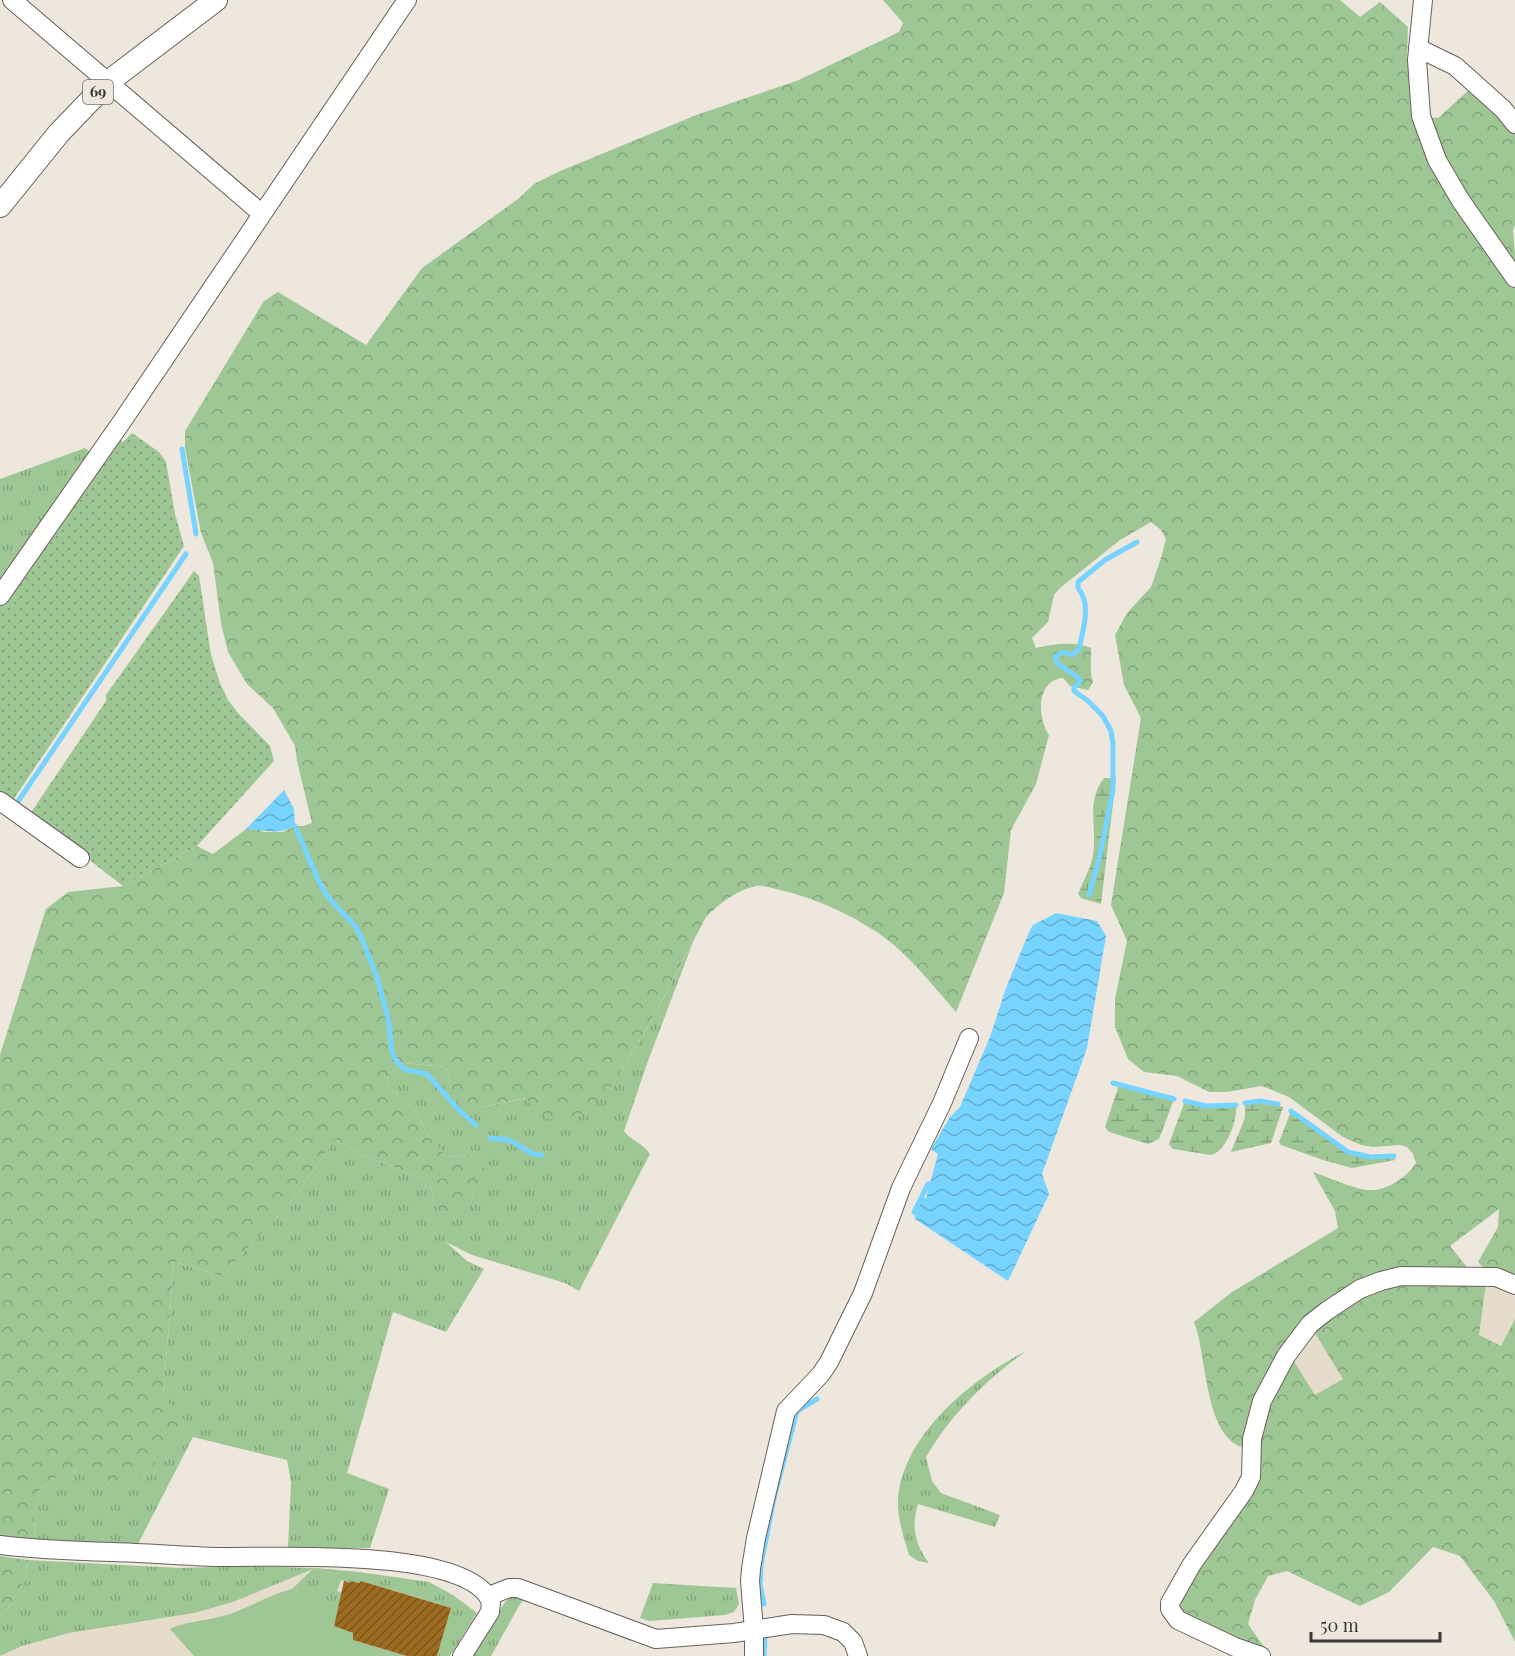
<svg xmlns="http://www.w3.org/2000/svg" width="1515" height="1656" font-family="'Playfair Display',serif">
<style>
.built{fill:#e6dccc}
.grass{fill:url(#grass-tufts)}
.forest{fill:url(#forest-crowns)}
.wetland{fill:url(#wetland-marsh)}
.park{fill:url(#park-dots)}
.pitch{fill:#9fc795}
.water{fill:url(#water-waves)}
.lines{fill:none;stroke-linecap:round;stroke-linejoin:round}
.stream{stroke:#77d3ff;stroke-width:5}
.building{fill:url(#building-hatch)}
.minor-casing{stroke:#676159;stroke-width:20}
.major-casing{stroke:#676159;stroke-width:24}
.minor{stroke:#fff;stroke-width:18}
.major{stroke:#fff;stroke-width:22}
.labels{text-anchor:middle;stroke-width:6;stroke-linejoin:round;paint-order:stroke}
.shield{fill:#ede7dd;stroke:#706c67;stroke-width:1.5}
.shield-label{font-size:15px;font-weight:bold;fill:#3b3835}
</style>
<defs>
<pattern id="grass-tufts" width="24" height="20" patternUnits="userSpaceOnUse" patternTransform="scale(1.5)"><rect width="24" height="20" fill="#9fc795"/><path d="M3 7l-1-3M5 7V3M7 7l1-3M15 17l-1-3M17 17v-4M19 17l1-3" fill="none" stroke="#83a37a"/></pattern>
<pattern id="forest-crowns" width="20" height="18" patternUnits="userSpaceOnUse" patternTransform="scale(1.5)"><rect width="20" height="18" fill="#9fc795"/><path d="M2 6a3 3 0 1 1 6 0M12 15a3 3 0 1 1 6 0" fill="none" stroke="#83a37a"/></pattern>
<pattern id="wetland-marsh" width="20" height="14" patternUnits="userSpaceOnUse" patternTransform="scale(1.5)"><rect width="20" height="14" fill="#9fc795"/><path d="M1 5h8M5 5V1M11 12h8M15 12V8" fill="none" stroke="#83a37a"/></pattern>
<pattern id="park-dots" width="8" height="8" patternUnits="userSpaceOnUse" patternTransform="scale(1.5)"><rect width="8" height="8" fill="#9fc795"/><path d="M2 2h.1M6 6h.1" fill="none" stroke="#83a37a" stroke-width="1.8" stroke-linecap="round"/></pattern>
<pattern id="water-waves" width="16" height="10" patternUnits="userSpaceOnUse" patternTransform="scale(1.5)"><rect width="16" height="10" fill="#77d3ff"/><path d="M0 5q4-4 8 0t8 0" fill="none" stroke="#63accf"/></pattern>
<pattern id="building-hatch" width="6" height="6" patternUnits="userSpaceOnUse" patternTransform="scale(1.5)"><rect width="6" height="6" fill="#9d6c21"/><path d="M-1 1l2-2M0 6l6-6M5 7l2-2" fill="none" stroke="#7a551d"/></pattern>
</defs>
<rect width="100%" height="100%" fill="#ede7dd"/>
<!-- built -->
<g class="built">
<path d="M 1486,1283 L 1515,1290 L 1515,1319 L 1501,1346 L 1479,1335 Z"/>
<path d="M 1313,1330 L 1343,1379 L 1315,1396 L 1292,1358 Z"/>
<path d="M 315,1568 L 359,1572 L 429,1582 L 453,1595 L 477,1613 L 450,1656 L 1,1656 L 22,1646 L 69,1633 L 194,1613 L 233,1602 Z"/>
</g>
<!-- grass -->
<g class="grass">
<path d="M 85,448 L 93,454 L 0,580 L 0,479 Z"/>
<path d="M 693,942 L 648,1061 L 624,1131 C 632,1142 642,1142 650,1154 L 579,1291 L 565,1283 L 472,1255 L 446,1242 L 467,1261 L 484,1269 L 446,1332 L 393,1312 L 347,1473 L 389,1489 L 370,1548 L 288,1548 L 291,1482 L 287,1460 L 193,1437 L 138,1544 L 34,1540 L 35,1512 L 40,1489 L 69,1469 L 109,1484 L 163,1396 L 174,1262 L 222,1276 L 295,1197 L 335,1139 L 362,1155 L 429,1181 L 436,1206 L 471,1204 L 474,1188 L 483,1178 L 471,1155 L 446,1157 L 428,1135 L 416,1113 L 387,1085 L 388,1075 L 403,1063 L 446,1067 L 451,1088 L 478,1108 L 527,1098 L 538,1115 L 609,1091 L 650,1023 Z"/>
<path d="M 1026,1351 C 985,1381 952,1413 926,1457 L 932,1481 L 941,1493 L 1000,1515 L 995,1527 L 918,1504 C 911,1526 915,1545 929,1563 L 918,1561 L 909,1555 C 904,1537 897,1519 898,1500 C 902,1435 973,1378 1026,1351 Z"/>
<path d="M 28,1560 L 180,1568 L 248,1566 L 315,1568 L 359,1572 L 429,1582 L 453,1595 L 477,1613 L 450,1656 L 437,1656 L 451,1608 L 361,1581 L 359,1583 L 351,1581 L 350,1583 L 341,1580 L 337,1591 L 342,1593 L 334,1626 L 320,1615 L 309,1599 L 292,1589 L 313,1569 L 233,1602 L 194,1613 L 69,1633 L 22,1646 L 0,1656 L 0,1614 L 7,1610 L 26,1579 Z"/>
<path d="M 653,1583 L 736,1588 L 739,1604 L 734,1612 L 725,1615 L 649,1621 L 640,1618 Z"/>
<path d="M 513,1595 L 631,1639 L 631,1641 L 524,1600 L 520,1604 L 491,1656 L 471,1656 L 505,1602 Z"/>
</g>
<!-- forest -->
<g class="forest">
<path d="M 883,0 L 1340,0 L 1360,17 L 1380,2 L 1408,27 L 1407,57 L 1416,117 L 1438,118 L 1469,90 L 1503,117 L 1515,134 L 1515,225 L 1513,230 L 1515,254 L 1515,1280 L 1485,1269 L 1478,1262 L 1498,1227 L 1499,1209 L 1450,1246 L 1467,1267 L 1468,1272 L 1441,1271 L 1318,1310 L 1242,1447 C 1204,1435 1207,1354 1194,1322 L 1232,1292 L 1338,1228 L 1335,1211 L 1313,1172 C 1328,1177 1354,1189 1368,1190 C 1386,1192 1407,1177 1416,1163 L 1413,1154 L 1407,1147 L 1400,1145 L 1373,1147 L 1361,1145 L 1343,1137 L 1289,1097 L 1262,1086 L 1227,1092 L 1209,1092 L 1177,1076 L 1144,1072 L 1128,1059 L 1115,1027 L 1115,999 L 1127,941 L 1111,905 L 1141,718 L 1124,685 L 1115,635 L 1127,613 L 1151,587 L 1161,558 L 1166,539 L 1161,530 L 1151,522 L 1120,540 L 1060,588 L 1054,595 L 1048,622 L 1032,638 L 1036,648 C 1053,644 1074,641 1091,648 C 1092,660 1089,670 1093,682 L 1088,690 L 1070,686 L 1063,678 C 1036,680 1037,718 1049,735 L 1036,784 L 1011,830 L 1004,893 L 956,1012 C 936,989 917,965 894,945 C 867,922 821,900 788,892 C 778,890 766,885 756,886 C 737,890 720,903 706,917 L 650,1023 L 609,1091 L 580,1116 L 564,1123 L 538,1115 L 526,1098 L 478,1108 L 460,1105 L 451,1088 L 446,1067 L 403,1063 L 388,1075 L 387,1085 L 416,1113 L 428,1135 L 446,1157 L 471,1155 L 484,1163 L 483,1178 L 474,1188 L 471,1204 L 457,1216 L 436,1206 L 429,1181 L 362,1155 L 335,1139 L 295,1197 L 222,1276 L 174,1262 L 163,1396 L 185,1420 C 167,1447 148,1488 110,1484 C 97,1483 82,1474 69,1469 L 40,1489 L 35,1512 L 34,1540 L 0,1536 L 0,1055 L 46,909 L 68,892 L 123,886 L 197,846 L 213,854 L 245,830 L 257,829 L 264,832 L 283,832 L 295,826 L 303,826 L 312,823 L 297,761 L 295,746 L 273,708 L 247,684 L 228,652 L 221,623 L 213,563 L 201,533 L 185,448 L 185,431 L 264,301 L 278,292 L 366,345 L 422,268 L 518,199 L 534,184 L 560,171 L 699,114 L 799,80 L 899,32 L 903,23 Z"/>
<path d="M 1399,1282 L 1486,1283 L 1479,1335 L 1501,1346 L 1515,1319 L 1515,1642 L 1494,1601 L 1460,1556 L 1433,1547 L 1389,1592 L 1360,1606 L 1287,1571 L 1268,1576 L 1255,1600 L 1248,1624 L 1266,1650 L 1251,1646 L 1180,1612 L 1181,1600 L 1202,1562 L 1222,1538 L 1245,1501 L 1261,1468 L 1260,1435 L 1263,1416 L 1292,1358 L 1315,1395 L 1343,1379 L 1313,1330 L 1349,1301 Z"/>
<path d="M 0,1556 L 28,1560 L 26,1579 L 7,1610 L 0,1614 Z"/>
</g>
<!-- wetland -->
<g class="wetland">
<path d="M 1104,778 L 1116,778 L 1101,904 L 1081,898 L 1078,894 C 1083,881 1091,868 1093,855 C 1098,827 1085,803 1104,778 Z"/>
<path d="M 1119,1085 L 1174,1099 L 1159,1139 L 1148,1144 L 1109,1132 L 1105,1127 Z"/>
<path d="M 1185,1101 L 1206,1106 L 1236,1105 C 1238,1120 1226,1152 1211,1155 L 1173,1149 L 1169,1144 Z"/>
<path d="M 1260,1101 L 1283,1107 L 1271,1143 L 1231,1152 L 1245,1118 L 1245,1103 Z"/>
<path d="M 1291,1111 L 1348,1152 L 1371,1157 L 1394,1156 L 1395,1160 L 1352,1168 L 1323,1160 L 1281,1145 L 1279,1142 Z"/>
</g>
<!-- park -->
<g class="park">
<path d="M 132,433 L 159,452 L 166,462 L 175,514 L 184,546 L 11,803 L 0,795 L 0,605 L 117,437 L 123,442 Z"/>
<path d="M 194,571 L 199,576 L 211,655 L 220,683 L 228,700 L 238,713 L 270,746 L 274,761 L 197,846 L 123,886 L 30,814 L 106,701 L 106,695 Z"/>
</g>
<!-- pitch -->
<path class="pitch" d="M 292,1589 L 309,1599 L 320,1615 L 334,1626 L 353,1633 L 353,1640 L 407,1656 L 194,1656 L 170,1629 C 189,1620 210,1621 230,1614 C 251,1607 271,1594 292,1589 Z"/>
<!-- water -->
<g class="water">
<path d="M 284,790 L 294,809 L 295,826 C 273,837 267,828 245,830 Z"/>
<path d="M 1056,913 L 1097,921 L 1106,936 L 1087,1048 L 1042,1174 L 1049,1194 L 1008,1281 L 915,1219 L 914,1212 L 922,1198 L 926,1198 L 938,1154 L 931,1149 L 950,1117 L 960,1107 L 990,1037 L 1006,988 L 1030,930 L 1033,925 Z"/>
</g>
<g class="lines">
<!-- stream -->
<g class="stream">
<path d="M 182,449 L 196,534"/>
<path d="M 17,803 L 186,554"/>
<path d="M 295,826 L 319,882 L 328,897 L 356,927 L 361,937 L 377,977 L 388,1018 L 392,1052 L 397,1062 L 404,1069 L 427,1074 L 458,1109 L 476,1125"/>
<path d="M 1089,895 L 1100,855 L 1113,790 L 1113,744 L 1111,731 L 1103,716 L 1087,700 L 1074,691 L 1074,688 L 1081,681 C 1073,670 1057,669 1055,657 C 1061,652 1065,651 1072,655 L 1079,649 C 1083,629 1092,605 1078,588 L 1078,582 L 1105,560 L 1137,542"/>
<path d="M 1113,1083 L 1174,1099"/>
<path d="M 1185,1101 L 1206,1106 L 1236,1105"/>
<path d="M 1245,1103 L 1260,1101 L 1278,1104"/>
<path d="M 1291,1111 L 1348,1152 L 1371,1157 L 1394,1156"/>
<path d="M 490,1138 L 509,1140 L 533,1154 L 542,1155"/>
<path d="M 914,1212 L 928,1184 L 936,1185"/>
<path d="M 764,1604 L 760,1585 L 761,1565 L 774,1498 L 797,1411 L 817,1399"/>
<path d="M 764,1656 L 765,1636"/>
</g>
</g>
<!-- building -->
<path class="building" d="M 344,1581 L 350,1583 L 351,1581 L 359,1583 L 361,1581 L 451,1608 L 437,1656 L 407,1656 L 353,1640 L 353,1633 L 334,1626 Z"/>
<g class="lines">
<defs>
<g id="minor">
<path d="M 12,0 L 261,213"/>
<path d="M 1423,0 L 1417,60 L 1421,116 L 1437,160 L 1461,201 L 1515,278"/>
<path d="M 1418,48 L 1455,66 L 1503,109 L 1515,124"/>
<path d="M 0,596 L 123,420 L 407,0"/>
<path d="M 0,801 L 80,858"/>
<path d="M 0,1545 C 38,1550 75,1551 113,1552 C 148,1553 183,1556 218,1557 C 272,1558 467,1546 491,1602 L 490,1612 L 462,1656"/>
<path d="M 489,1596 L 509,1588 L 518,1588 L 656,1639 L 734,1633 L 792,1624 L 824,1625 L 843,1632 L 853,1642 L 858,1656"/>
<path d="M 754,1656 L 754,1630 L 750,1581 L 751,1569 L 756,1538 L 786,1411 L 821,1374 L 829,1362 L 863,1293 L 901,1188 L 942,1103 L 969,1038"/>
<path d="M 1261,1656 L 1235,1647 L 1178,1620 L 1170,1609 L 1170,1603 L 1192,1564 L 1244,1491 L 1251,1477 L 1252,1439 L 1262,1401 L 1286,1356 L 1310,1324 L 1328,1310 L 1360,1289 L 1381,1281 L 1401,1276 L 1496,1277 L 1515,1285"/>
</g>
<path id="major" d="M 0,206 L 59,133 L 108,82 L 216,0"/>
</defs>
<!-- minor casing -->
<use href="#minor" class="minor-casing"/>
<!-- major casing -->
<use href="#major" class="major-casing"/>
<!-- minor -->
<use href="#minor" class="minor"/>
<!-- major -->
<use href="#major" class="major"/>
</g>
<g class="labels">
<!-- shield labels -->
<rect class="shield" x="83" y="80" width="30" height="24" rx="4.5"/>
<g class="shield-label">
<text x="98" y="97">69</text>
</g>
</g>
<!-- scale -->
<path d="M1311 1632v9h129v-9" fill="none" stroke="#3b3835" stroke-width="3"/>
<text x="1320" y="1632" font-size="18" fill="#3b3835" stroke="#ede7dd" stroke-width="4.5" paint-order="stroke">50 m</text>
</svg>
